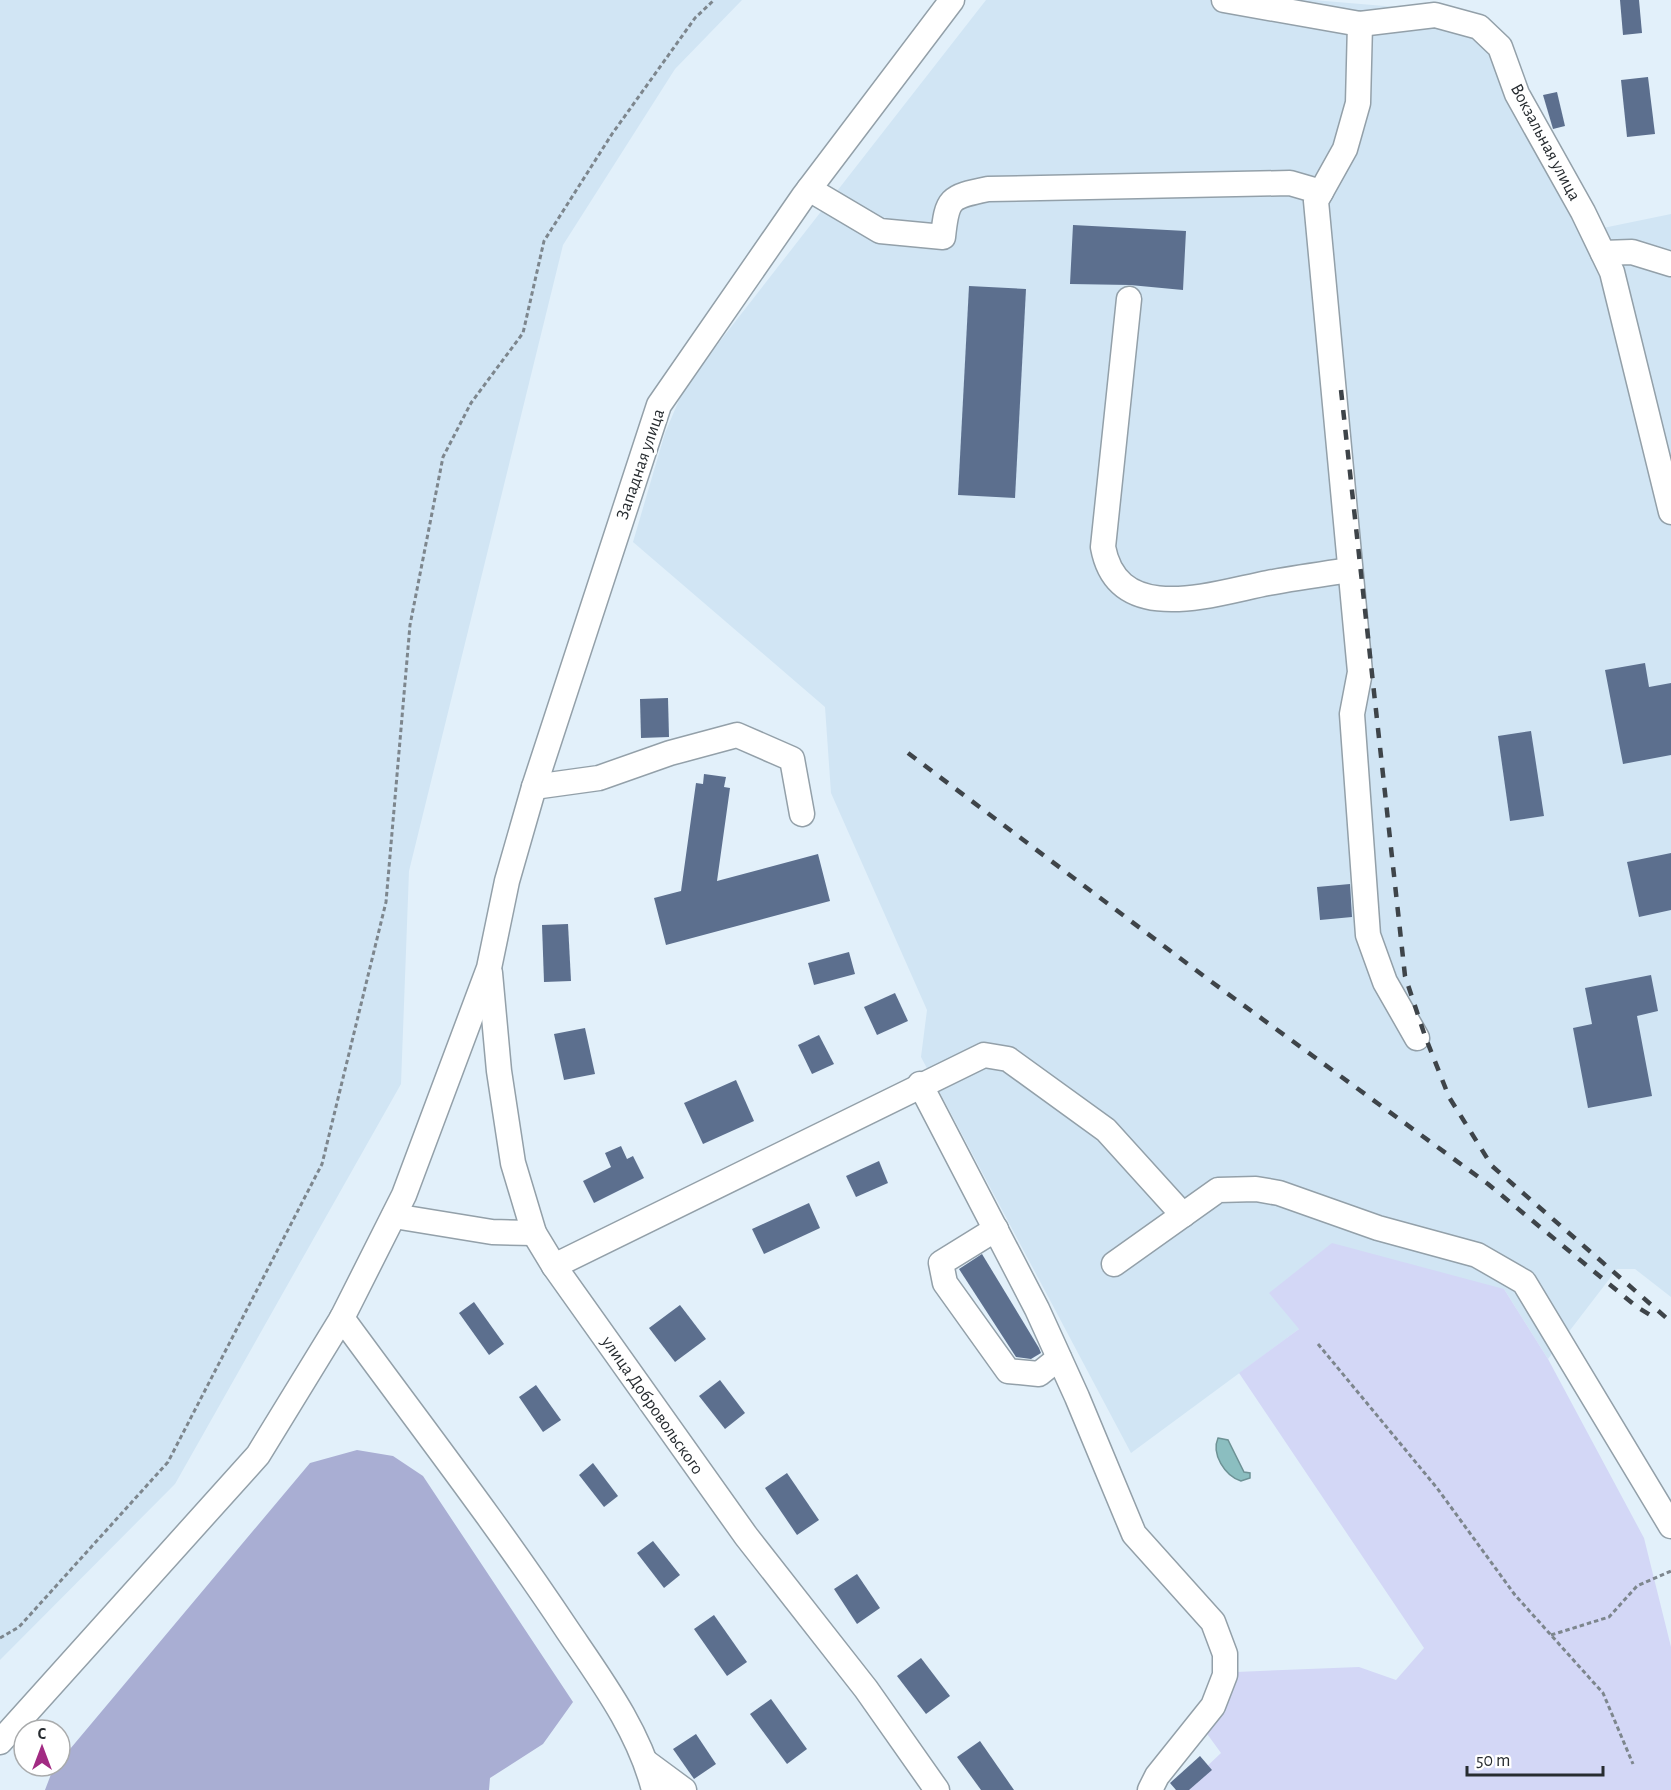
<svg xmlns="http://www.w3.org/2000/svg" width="1671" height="1790" font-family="'Alegreya Sans',sans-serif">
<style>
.built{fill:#d1e5f4}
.green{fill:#d3d7f6}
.forest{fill:#a9aed3}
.water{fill:#8bbec0;stroke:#6d9295;stroke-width:1.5}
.building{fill:#5c6f8e}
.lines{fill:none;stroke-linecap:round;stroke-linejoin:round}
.minor-casing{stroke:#93a0a9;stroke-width:27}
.path{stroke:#7d868d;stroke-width:3;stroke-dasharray:4.5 3;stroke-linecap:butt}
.minor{stroke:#fff;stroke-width:24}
.rail{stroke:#3e4449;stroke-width:4.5;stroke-dasharray:10 10;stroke-linecap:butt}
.labels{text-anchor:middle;stroke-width:6;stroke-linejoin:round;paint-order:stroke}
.street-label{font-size:18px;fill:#272c30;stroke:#fff}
</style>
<rect width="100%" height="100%" fill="#e2f0fa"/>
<!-- built -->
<g class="built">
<path d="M 0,0 L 742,0 L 675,69 L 563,245 L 409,871 L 401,1084 L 175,1484 L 0,1660 Z"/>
<path d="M 986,0 L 1313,0 L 1468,13 L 1524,80 L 1603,228 L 1671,214 L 1671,1297 L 1635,1269 L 1617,1269 L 1548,1359 L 1504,1289 L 1299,1329 L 1131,1453 L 921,1057 L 927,1010 L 831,793 L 825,707 L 633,542 L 665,433 L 685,386 Z"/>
</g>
<!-- green -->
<path class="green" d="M 1332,1243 L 1504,1289 L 1548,1359 L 1644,1538 L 1671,1647 L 1671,1790 L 1182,1790 L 1221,1753 L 1205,1731 L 1236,1672 L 1359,1667 L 1396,1680 L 1424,1648 L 1239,1373 L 1299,1329 L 1269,1293 Z"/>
<!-- forest -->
<path class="forest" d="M 357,1450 L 393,1456 L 423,1476 L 573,1702 L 543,1744 L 490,1778 L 489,1790 L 45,1790 L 53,1769 L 60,1766 L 60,1761 L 310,1463 Z"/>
<!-- water -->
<path class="water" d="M 1218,1438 L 1228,1440 L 1244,1472 L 1250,1473 L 1250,1478 L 1241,1481 C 1225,1476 1211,1454 1218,1438 Z"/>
<!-- building -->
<g class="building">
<path d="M 1620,0 L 1639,0 L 1642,33 L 1623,35 Z"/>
<path d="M 1648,77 L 1655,134 L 1627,137 L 1621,80 Z"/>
<path d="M 1557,92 L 1565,126 L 1553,129 L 1543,95 Z"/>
<path d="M 1073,225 L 1186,231 L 1183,290 L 1130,285 L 1070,284 Z"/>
<path d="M 969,286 L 1026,289 L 1015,498 L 958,495 Z"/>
<path d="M 1645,663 L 1649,687 L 1671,683 L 1671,755 L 1623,764 L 1605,670 Z"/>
<path d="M 668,698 L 669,737 L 641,738 L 640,699 Z"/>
<path d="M 1531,731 L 1544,816 L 1510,821 L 1498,736 Z"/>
<path d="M 704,774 L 726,777 L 724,787 L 730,788 L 717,881 L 818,854 L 830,901 L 666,945 L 654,898 L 681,891 L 696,783 L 703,784 Z"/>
<path d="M 1671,853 L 1671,910 L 1639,917 L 1627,862 Z"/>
<path d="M 1350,884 L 1352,917 L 1320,920 L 1317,887 Z"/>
<path d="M 568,924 L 571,981 L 544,982 L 542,925 Z"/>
<path d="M 849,952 L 855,974 L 814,985 L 808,963 Z"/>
<path d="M 1651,975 L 1658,1011 L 1637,1016 L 1652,1096 L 1588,1108 L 1573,1028 L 1592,1024 L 1585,988 Z"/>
<path d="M 895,993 L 908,1021 L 877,1035 L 864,1007 Z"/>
<path d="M 585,1028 L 595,1074 L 564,1080 L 554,1034 Z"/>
<path d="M 819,1035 L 834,1064 L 812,1074 L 798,1045 Z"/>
<path d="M 736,1080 L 754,1121 L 703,1144 L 684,1103 Z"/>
<path d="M 621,1146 L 627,1159 L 633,1156 L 644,1178 L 594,1203 L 583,1181 L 611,1167 L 605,1153 Z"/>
<path d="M 879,1161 L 888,1183 L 856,1197 L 846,1176 Z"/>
<path d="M 809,1203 L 820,1228 L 764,1254 L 752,1229 Z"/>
<path d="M 982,1254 L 1039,1348 L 1041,1353 L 1031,1359 L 1016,1357 L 959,1269 Z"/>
<path d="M 474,1302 L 504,1344 L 489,1355 L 459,1313 Z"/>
<path d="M 680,1305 L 706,1339 L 675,1362 L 649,1328 Z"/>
<path d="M 720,1380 L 745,1413 L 725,1429 L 699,1396 Z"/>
<path d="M 536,1385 L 561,1420 L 543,1432 L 519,1397 Z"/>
<path d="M 593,1463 L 618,1496 L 604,1507 L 579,1475 Z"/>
<path d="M 787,1473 L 819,1520 L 797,1535 L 765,1488 Z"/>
<path d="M 653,1541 L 680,1575 L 664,1588 L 637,1553 Z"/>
<path d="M 857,1574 L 880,1608 L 857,1624 L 834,1589 Z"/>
<path d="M 714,1615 L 747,1662 L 727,1676 L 694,1629 Z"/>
<path d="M 921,1658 L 950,1696 L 926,1714 L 897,1676 Z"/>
<path d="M 771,1699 L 807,1749 L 787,1764 L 750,1714 Z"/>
<path d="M 696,1734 L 716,1764 L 694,1779 L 673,1749 Z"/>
<path d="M 980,1741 L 1014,1790 L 981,1790 L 957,1757 Z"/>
<path d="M 1200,1756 L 1212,1770 L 1189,1790 L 1176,1790 L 1170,1783 Z"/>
</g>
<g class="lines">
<defs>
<g id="minor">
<path d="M 1224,0 L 1360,24 L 1435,15 L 1479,27 L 1500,47 L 1517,94 L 1583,212 L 1612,272 L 1671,512"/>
<path d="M 1360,24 L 1358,103 L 1345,149 L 1316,201 L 1360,672 L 1352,714 L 1368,935 L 1385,982 L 1417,1038"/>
<path d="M 809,189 L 880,231 L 943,237 C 947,198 949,197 988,189 L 1290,183 L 1321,192"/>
<path d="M 1603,253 L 1632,252 L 1671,264"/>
<path d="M 1129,299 L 1103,547 C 1118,628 1215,593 1268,583 C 1295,578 1323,574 1350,570"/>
<path d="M 534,787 L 599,778 L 670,753 L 737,735 L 792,759 L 802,814"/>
<path d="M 490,973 L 499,1071 L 513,1163 L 534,1233 L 554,1266 L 746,1536 L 866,1689 L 937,1790"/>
<path d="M 920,1084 L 1037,1309 L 1077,1397 L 1134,1534 L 1213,1622 L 1225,1654 L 1225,1675 L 1213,1706 L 1157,1776 L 1150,1790"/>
<path d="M 394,1216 L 492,1232 L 534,1233"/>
<path d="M 996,1229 L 941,1263 L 945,1283 L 1008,1371 L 1039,1374 L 1059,1358"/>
<path d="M 1114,1264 L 1218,1190 L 1256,1189 L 1279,1193 L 1378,1228 L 1477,1255 L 1524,1282 L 1671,1526"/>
<path d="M 554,1266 L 984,1055 L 1008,1059 L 1106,1130 L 1183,1215"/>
<path d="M 342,1318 C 418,1422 497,1524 568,1631 C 602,1681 639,1731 654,1790"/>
<path d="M 0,1742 L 258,1455 L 342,1318 L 404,1195 L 489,968 L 507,881 L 534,787 L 659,405 L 803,197 L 952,0"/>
<path d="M 646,1762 L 684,1790"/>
</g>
</defs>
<!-- minor casing -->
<use href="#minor" class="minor-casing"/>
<!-- path -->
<g class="path">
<path d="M 1318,1344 L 1437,1488 L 1515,1595 L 1603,1693 L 1633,1764"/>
<path d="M 1551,1635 L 1609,1617 L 1637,1586 L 1671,1571"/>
<path d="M 0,1638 L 19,1627 L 168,1462 L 322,1164 L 386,902 L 410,625 L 443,457 L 471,403 L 523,333 L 544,241 L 612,134 L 695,18 L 714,0"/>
</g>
<!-- minor -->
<use href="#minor" class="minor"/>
<!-- rail -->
<g class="rail">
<path d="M 1341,390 L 1405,976 L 1425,1036 L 1449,1097 L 1492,1166 L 1671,1322"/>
<path d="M 908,753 L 1209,980 L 1488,1184 L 1637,1307 L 1655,1318"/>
</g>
</g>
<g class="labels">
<!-- street labels -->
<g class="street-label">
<text transform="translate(1546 142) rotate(62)" y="6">Вокзальная улица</text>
<text transform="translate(640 464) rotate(-71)" y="6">Западная улица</text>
<text transform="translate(653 1405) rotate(55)" y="6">улица Добровольского</text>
</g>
</g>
<!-- north arrow -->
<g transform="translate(42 1748)"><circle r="28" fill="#ffffff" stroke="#a9abac" stroke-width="1.5"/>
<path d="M0-4.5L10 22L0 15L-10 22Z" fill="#a22b83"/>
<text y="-9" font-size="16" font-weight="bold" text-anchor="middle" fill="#272c30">С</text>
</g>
<!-- scale -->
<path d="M1467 1766v9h136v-9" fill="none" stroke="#272c30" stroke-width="3"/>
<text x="1476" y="1766" font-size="18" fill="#272c30" stroke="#ffffff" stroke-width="4.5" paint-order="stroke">50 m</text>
</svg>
